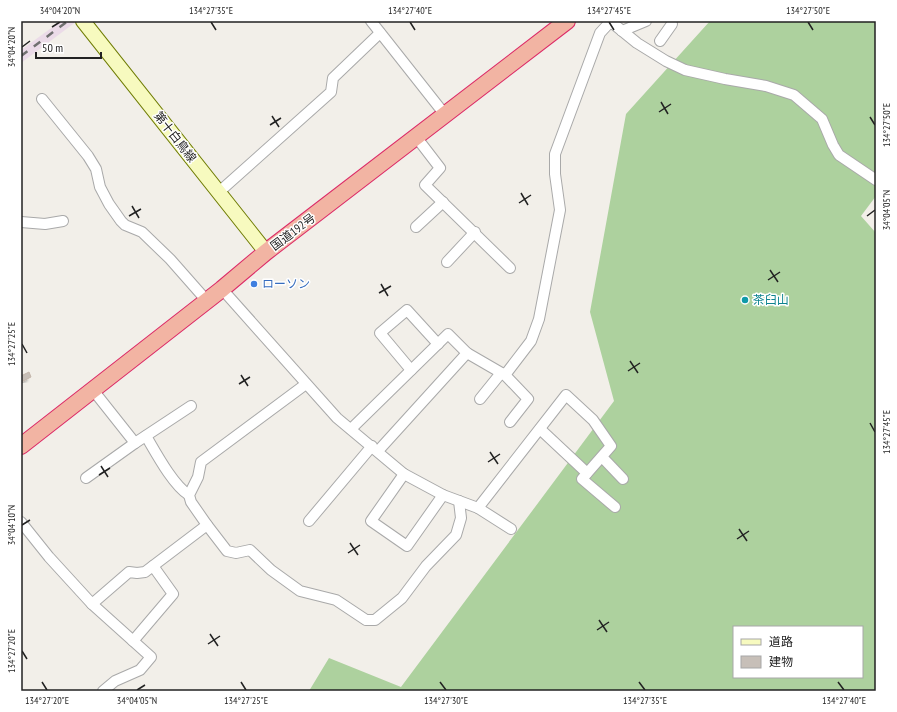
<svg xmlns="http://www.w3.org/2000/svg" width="897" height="712" font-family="'PT Sans Narrow','Noto Sans JP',sans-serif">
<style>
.industrial{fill:#ebdbe8}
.forest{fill:#add19e;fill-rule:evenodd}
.building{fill:#c7bfb8;stroke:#c4b6ab;filter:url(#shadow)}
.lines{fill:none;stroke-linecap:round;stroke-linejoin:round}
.minor-casing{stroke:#a9a9a9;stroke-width:12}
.secondary-casing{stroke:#707d05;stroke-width:16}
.trunk-casing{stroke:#dc2a67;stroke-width:18}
.minor{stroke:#fff;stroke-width:10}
.secondary{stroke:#f7fabf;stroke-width:14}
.trunk{stroke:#f2b4a3;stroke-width:16}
.rail{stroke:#707070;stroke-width:2.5;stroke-dasharray:8 8;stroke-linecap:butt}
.ticks{fill:none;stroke:#222;stroke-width:1.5}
.shop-dot{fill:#3f7fe0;stroke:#fff;stroke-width:1.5}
.culture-dot{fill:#0f9aa8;stroke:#fff;stroke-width:1.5}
.labels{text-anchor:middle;stroke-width:3;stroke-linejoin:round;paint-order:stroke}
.street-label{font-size:12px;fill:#222;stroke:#fff}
.shop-label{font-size:12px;fill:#366cbe;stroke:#fff;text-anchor:start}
.culture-label{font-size:12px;fill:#0d838f;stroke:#fff;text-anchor:start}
.neatline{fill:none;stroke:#222;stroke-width:1.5}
.ticks-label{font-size:10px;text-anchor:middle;fill:#222}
</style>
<defs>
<filter id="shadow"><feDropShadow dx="-3.5" dy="3.5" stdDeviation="1" flood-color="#0004"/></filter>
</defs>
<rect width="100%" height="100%" fill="#f2efe9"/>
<!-- industrial -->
<path class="industrial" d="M 61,21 L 77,21 L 21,63 L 21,50 Z"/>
<!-- forest -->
<path class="forest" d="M 710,21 L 876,21 L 876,196 L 861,216 L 876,233 L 876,691 L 309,691 L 329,658 L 401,687 L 614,401 L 590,312 L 626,114 ZM 734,627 L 862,627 L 862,677 L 734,677 Z"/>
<!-- building -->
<path class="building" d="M 29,372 L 31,377 L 21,382 L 21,376 Z"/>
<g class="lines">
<defs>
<g id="minor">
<path d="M 371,21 L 446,116"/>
<path d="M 610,21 L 637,43 L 666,61 L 685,70 L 725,79 L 766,86 L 794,95 L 822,119 L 833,145 L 839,155 L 876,180"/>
<path d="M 622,31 L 646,21"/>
<path d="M 660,41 L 672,24"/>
<path d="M 42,99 L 88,156 L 96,169 L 100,187 L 109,204 L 121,221 L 125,225 L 142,232 L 170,259 L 207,301"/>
<path d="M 417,138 L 440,168 L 425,185 L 510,268"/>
<path d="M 219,192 L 331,92 L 333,78 L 380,33"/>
<path d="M 21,222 L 45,224 L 63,221"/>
<path d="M 416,227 L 443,202"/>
<path d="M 447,262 L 475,232"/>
<path d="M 222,289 L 337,418 L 404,474 L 443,495 L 478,508 L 511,529"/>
<path d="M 411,370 L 380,333 L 407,310 L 438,344"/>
<path d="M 505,375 L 531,341 L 539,319 L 560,210 L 555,174 L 555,154 L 600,33 L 611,21"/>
<path d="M 93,390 L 135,443"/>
<path d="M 480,399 L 501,373"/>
<path d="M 351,429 L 448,334 L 467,353 L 505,375 L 528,399 L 510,422"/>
<path d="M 540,429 L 587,473"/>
<path d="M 146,436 C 156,453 173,485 189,495"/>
<path d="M 378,451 L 467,353"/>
<path d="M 602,457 L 623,479"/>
<path d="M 404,474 L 371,521 L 407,546 L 443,495"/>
<path d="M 86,478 L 135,443 L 191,406"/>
<path d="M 478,508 L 566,395 L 593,420 L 611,446 L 582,479 L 615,507"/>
<path d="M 309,521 L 372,446"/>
<path d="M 21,522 L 49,557 L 92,604 L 129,572 L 137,573 L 145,572 L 207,525 L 191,502 L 189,495 L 198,477 L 201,462 L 306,384"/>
<path d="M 207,525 L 227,551 L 236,553 L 250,550 L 271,570 L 300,591 L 336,600 L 366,620 L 375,620 L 402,598 L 426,566 L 456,535 L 461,518 L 459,501"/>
<path d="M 92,604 L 151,657 L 140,670 L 115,681 L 103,691"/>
<path d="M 133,641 L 173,594 L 153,566"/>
</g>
<path id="secondary" d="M 83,21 L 266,252"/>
<path id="trunk" d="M 21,446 L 222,289 L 266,252 L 567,21"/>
</defs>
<!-- minor casing -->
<use href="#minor" class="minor-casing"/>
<!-- secondary casing -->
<use href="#secondary" class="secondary-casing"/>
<!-- trunk casing -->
<use href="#trunk" class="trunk-casing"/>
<!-- minor -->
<use href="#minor" class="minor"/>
<!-- secondary -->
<use href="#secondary" class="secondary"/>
<!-- trunk -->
<use href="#trunk" class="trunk"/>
<!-- rail -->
<path class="rail" d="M 21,56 L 68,21"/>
</g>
<!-- ticks -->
<path class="ticks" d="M 211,22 L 216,30M 410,22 L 415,30M 609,22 L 614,30M 808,22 L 813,30M 52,27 L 60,22M 22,47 L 30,41M 661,102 L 668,114M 659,112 L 671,104M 272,116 L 279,127M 870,117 L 875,125M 270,125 L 281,118M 521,193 L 528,205M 519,203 L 531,195M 132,206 L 139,218M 129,216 L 141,209M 867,216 L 875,210M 770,270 L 778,282M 768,280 L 780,272M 381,284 L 388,296M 379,293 L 391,286M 22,344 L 27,353M 630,361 L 638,373M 628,371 L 640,363M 241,375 L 248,386M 239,384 L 250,377M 870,423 L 875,432M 490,452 L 498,464M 488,462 L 500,454M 101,466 L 108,477M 99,475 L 110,468M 22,525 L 30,520M 739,529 L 747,541M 737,539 L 749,531M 350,543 L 358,555M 348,553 L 360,545M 599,620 L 607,632M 597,630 L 609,622M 210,634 L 218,646M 208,644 L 220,636M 22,651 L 27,659M 42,682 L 47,690M 241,682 L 246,690M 440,682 L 446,690M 639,682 L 645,690M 838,682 L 844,690M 137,690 L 145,685"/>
<!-- markers -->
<circle class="shop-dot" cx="254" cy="284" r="4"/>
<circle class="culture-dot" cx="745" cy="300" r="4"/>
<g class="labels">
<!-- street labels -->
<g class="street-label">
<text transform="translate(175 137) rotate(52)" y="4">第十白鳥線</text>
<text transform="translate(293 232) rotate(-37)" y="4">国道192号</text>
</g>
<!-- shop labels -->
<g class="shop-label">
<text x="262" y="288">ローソン</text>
</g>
<!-- culture labels -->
<g class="culture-label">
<text x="753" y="304">茶臼山</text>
</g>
</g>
<!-- border -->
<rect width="897" height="712" fill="none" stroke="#ffffff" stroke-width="44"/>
<!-- legend -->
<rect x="733" y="626" width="130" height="52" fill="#ffffff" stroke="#a7a7a7"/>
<rect x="741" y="639" width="20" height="6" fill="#f7fabf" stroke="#a7a7a7"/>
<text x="769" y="646" font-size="12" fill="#222222">道路</text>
<rect x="741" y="656" width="20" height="12" fill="#c7bfb8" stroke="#a7a7a7"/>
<text x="769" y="666" font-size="12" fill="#222222">建物</text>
<!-- scale -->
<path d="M36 52v6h65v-6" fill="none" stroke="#222222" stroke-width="2"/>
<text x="42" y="52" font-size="12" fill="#222222" stroke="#ffffff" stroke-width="3" paint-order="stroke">50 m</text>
<rect x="22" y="22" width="853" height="668" class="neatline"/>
<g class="ticks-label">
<text x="60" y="14">34°04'20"N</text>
<text x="211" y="14">134°27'35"E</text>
<text x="410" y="14">134°27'40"E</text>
<text x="609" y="14">134°27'45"E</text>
<text x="808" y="14">134°27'50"E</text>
<text transform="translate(11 47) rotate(-90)" y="4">34°04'20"N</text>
<text transform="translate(886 125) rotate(-90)" y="4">134°27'50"E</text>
<text transform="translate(886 210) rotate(-90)" y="4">34°04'05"N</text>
<text transform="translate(11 344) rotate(-90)" y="4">134°27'25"E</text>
<text transform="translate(886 432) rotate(-90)" y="4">134°27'45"E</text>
<text transform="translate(11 525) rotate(-90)" y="4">34°04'10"N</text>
<text transform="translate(11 651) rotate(-90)" y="4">134°27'20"E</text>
<text x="47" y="704">134°27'20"E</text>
<text x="137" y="704">34°04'05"N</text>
<text x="246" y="704">134°27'25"E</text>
<text x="446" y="704">134°27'30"E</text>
<text x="645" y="704">134°27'35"E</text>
<text x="844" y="704">134°27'40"E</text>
</g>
</svg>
